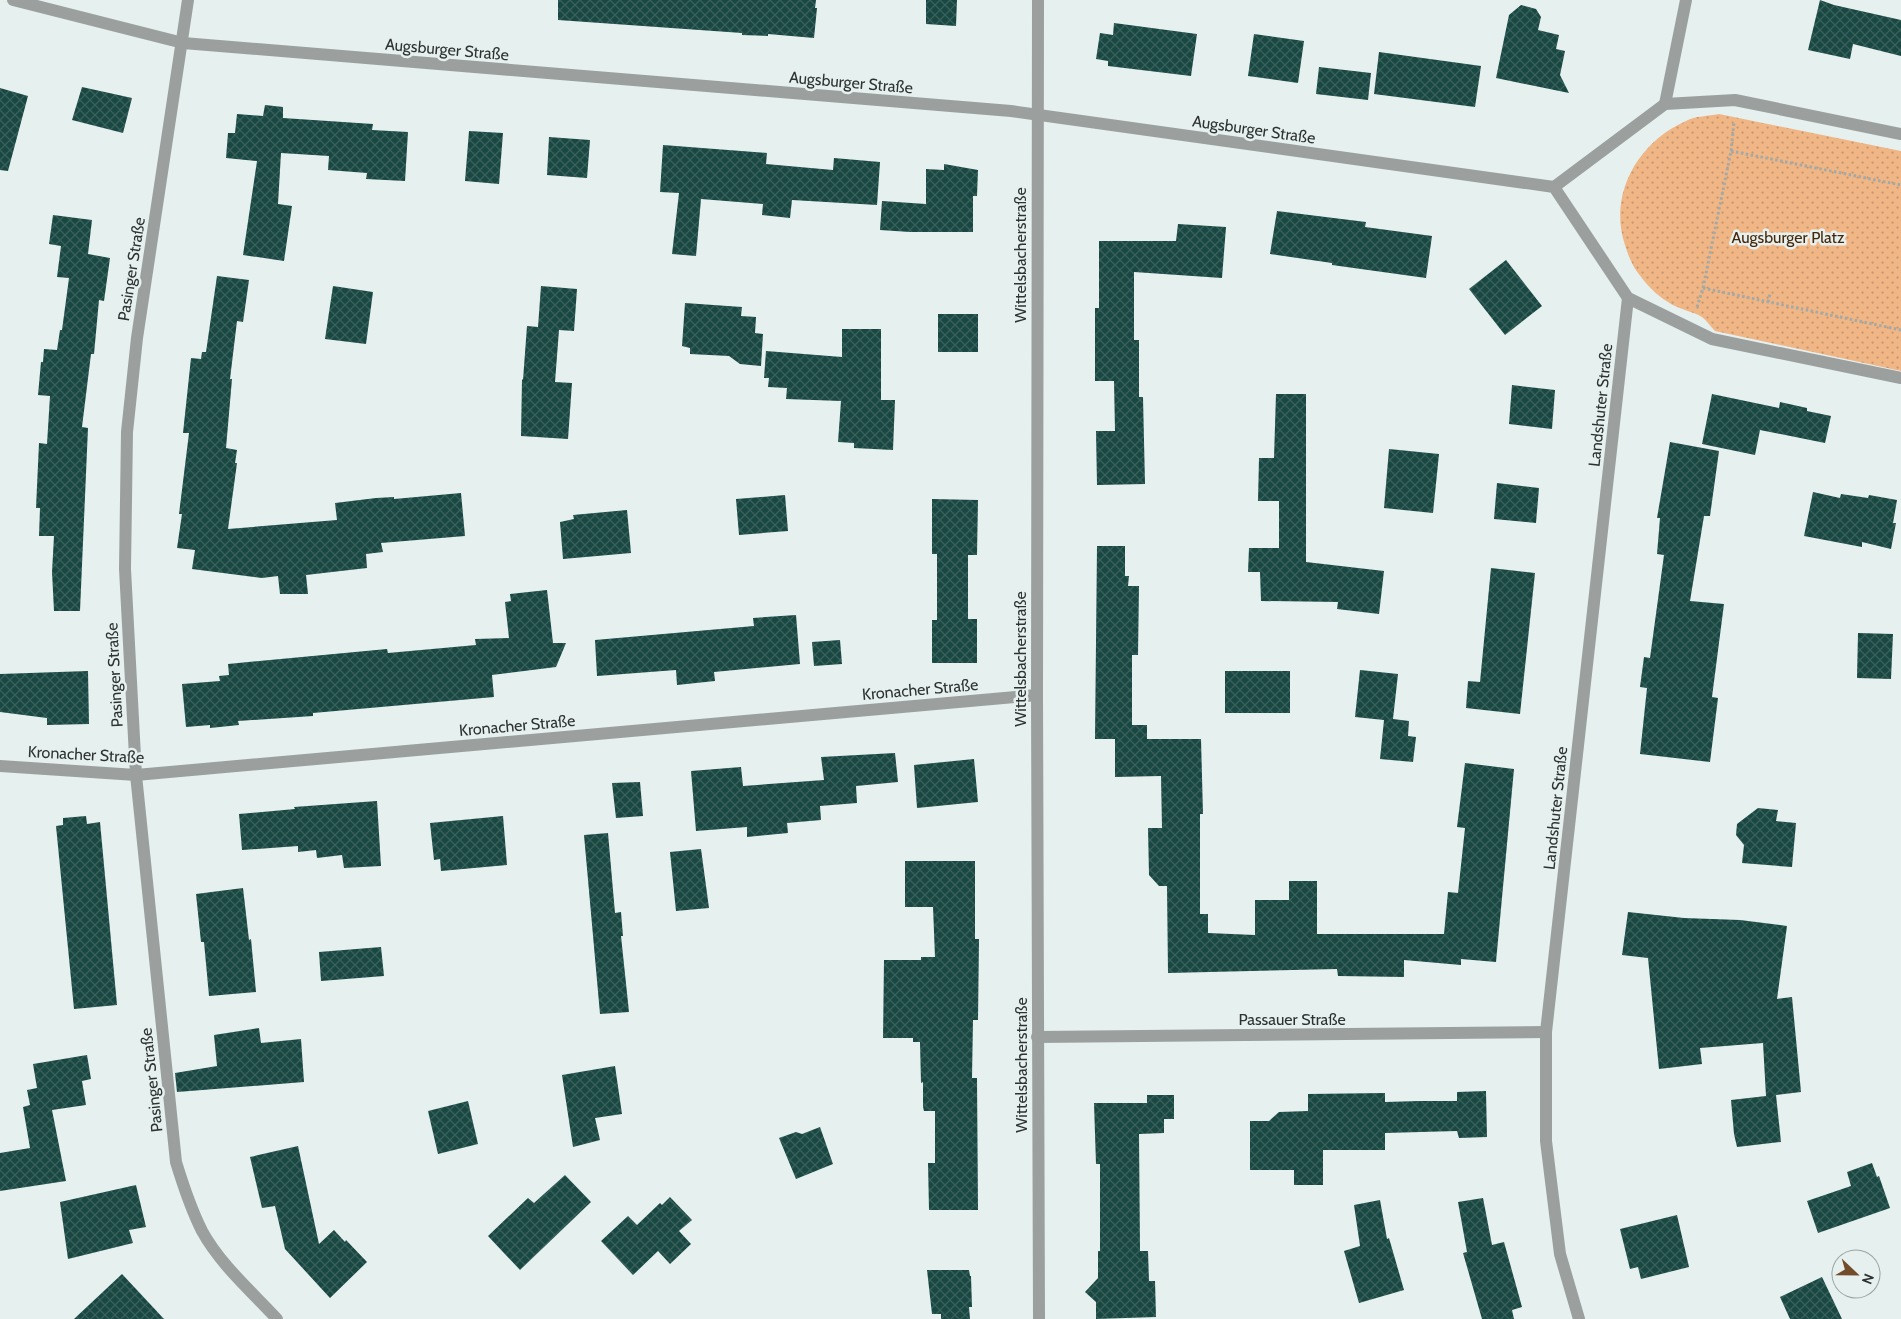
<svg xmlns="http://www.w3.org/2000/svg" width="1901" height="1319" font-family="Cabin,sans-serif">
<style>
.park{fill:url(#park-dots)}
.building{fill:url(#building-cross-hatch)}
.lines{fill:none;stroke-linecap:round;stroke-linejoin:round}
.path{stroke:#a1aaa9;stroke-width:3;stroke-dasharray:2.5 2.5;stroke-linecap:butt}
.minor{stroke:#9ba09f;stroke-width:12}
.labels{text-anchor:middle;stroke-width:5;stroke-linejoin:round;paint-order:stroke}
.street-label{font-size:16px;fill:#2e3332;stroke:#e5f0ef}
.park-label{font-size:16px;fill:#472709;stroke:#e5f0ef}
</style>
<defs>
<pattern id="park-dots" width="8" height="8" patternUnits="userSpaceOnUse" patternTransform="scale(1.25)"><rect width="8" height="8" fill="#f1b686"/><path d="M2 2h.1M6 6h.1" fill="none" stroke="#c4956e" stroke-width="1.8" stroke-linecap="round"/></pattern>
<pattern id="building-cross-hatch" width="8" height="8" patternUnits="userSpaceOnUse" patternTransform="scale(1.25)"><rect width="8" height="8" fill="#194843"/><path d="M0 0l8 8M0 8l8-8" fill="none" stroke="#3a605c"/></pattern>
</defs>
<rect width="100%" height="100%" fill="#e5f0ef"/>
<!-- park -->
<path class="park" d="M 1719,114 L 1901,151 L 1901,371 L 1715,331 C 1711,327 1707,321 1702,317 C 1695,312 1677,309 1668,302 C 1656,295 1646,284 1638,273 C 1632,265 1628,255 1625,245 C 1608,194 1638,142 1686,121 C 1695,116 1709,116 1719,114 Z"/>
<!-- building -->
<g class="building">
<path d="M 558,0 L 816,0 L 815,8 L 817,8 L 814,38 L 768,34 L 768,36 L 742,35 L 742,33 L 558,20 Z"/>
<path d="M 926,0 L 957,0 L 956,26 L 926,24 Z"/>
<path d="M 1820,0 L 1834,5 L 1901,20 L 1901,56 L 1853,44 L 1850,59 L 1808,50 Z"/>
<path d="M 1521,5 L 1536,9 L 1541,17 L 1538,30 L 1559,35 L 1556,49 L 1565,51 L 1560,75 L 1569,93 L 1496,78 L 1509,15 Z"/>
<path d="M 1114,23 L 1197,34 L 1191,76 L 1108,66 L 1108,61 L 1096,59 L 1100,33 L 1113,35 Z"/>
<path d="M 1254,34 L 1304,41 L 1298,83 L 1248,76 Z"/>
<path d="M 1379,52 L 1481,66 L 1475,107 L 1374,94 Z"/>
<path d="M 1319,67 L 1371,73 L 1368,100 L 1316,94 Z"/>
<path d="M 82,87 L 132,98 L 123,133 L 72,120 Z"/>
<path d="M 0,88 L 28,96 L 8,171 L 0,170 Z"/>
<path d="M 265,105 L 283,107 L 283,118 L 373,124 L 372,130 L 408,132 L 405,181 L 366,179 L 367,173 L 328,170 L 329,156 L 281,153 L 278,204 L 292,206 L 284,261 L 243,255 L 257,161 L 226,158 L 228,133 L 235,133 L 237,114 L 263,116 Z"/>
<path d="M 469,131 L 503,133 L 499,184 L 465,181 Z"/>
<path d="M 549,137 L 590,140 L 587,178 L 547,175 Z"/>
<path d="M 663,145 L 767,153 L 766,164 L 833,170 L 834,158 L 880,162 L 877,205 L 792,200 L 790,218 L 762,215 L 763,204 L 701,199 L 696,256 L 672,254 L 679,193 L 660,192 Z"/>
<path d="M 944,164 L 978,170 L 977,196 L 973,196 L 973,232 L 910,232 L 880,230 L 882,201 L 926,204 L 926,169 L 944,170 Z"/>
<path d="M 1277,211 L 1366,222 L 1365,227 L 1432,236 L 1426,278 L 1332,265 L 1332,263 L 1270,254 Z"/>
<path d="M 53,215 L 92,220 L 88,254 L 110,258 L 104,301 L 99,300 L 94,354 L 91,354 L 82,427 L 88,428 L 80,611 L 54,611 L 52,572 L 54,536 L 39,536 L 40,508 L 36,508 L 39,443 L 47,444 L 50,396 L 38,395 L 41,362 L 43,362 L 44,349 L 57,350 L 60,330 L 62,330 L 69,278 L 57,277 L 61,246 L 49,244 Z"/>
<path d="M 1178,224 L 1226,227 L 1222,278 L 1134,272 L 1134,340 L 1139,340 L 1139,397 L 1143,397 L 1145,484 L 1097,485 L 1096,431 L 1115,431 L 1114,381 L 1095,381 L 1095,308 L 1099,308 L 1099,241 L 1176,241 Z"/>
<path d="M 1506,260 L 1542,306 L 1505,335 L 1469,289 Z"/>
<path d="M 217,276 L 249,280 L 243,322 L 237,321 L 230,379 L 232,379 L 226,448 L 237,450 L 235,463 L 237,463 L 228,529 L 337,520 L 335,503 L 376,498 L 394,497 L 394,499 L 461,493 L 465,536 L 381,543 L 383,552 L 366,554 L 367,568 L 306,575 L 308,594 L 280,594 L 278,576 L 262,578 L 192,569 L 195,550 L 177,548 L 182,514 L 179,514 L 189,433 L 183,433 L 191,358 L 201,359 L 202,352 L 206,352 Z"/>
<path d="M 333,286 L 373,292 L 366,344 L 325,339 Z"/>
<path d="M 541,286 L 577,289 L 574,331 L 559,330 L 555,382 L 572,383 L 568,439 L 521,436 L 522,379 L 523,380 L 527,326 L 538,327 Z"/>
<path d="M 685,303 L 742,307 L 741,316 L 756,317 L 755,333 L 763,334 L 761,366 L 740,364 L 729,356 L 690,354 L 690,348 L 682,346 Z"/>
<rect x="938" y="314" width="40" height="38"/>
<path d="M 842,329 L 881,329 L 881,400 L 895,400 L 893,450 L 854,448 L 854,443 L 838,442 L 841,401 L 786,399 L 787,388 L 768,387 L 769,378 L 764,378 L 766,351 L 842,357 Z"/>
<path d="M 1512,385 L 1555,390 L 1552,429 L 1509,424 Z"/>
<path d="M 1276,394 L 1306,394 L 1306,562 L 1384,571 L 1379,614 L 1337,609 L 1338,602 L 1261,601 L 1260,572 L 1248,572 L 1249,548 L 1279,548 L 1279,501 L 1258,501 L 1259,458 L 1274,458 Z"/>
<path d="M 1712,394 L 1779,408 L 1780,402 L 1807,408 L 1807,411 L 1831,416 L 1825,443 L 1760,430 L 1755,455 L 1702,444 Z"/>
<path d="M 1670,442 L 1719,451 L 1710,516 L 1704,516 L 1690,601 L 1724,604 L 1712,697 L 1718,698 L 1710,762 L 1640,754 L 1647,688 L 1640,687 L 1644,657 L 1650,658 L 1664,555 L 1657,554 L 1660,518 L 1657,518 Z"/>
<path d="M 1389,449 L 1439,454 L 1433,513 L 1384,508 Z"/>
<path d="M 1497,483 L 1539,488 L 1536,523 L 1494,519 Z"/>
<path d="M 1813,492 L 1840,498 L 1841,494 L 1868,498 L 1869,495 L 1897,500 L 1893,523 L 1896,523 L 1891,549 L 1862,542 L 1862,547 L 1804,536 Z"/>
<path d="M 785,495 L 788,531 L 739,535 L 736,499 Z"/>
<path d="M 932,499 L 978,500 L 977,555 L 968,555 L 968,619 L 977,619 L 977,663 L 932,663 L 932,620 L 937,620 L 937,554 L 932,554 Z"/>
<path d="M 627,510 L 631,553 L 563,559 L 560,522 L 574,519 L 573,515 Z"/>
<path d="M 1097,546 L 1125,546 L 1125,576 L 1129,576 L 1128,586 L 1139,586 L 1138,655 L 1132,655 L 1132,725 L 1147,725 L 1147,739 L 1201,739 L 1203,814 L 1200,814 L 1200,914 L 1208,914 L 1208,933 L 1255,935 L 1255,900 L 1289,900 L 1289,881 L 1317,881 L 1317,934 L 1444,934 L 1448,892 L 1458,893 L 1465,828 L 1457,827 L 1465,763 L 1514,769 L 1496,962 L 1461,959 L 1461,965 L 1404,960 L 1404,977 L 1338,976 L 1337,969 L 1168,973 L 1167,886 L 1159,886 L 1149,875 L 1148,828 L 1162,828 L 1161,776 L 1115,777 L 1115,739 L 1095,739 Z"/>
<path d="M 1491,568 L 1535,573 L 1520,714 L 1466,708 L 1468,681 L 1480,682 Z"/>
<path d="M 547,590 L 553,643 L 566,643 L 556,667 L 492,675 L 494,697 L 313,713 L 313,716 L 238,721 L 239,725 L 210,728 L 210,725 L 186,727 L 182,684 L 220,681 L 219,676 L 229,675 L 228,664 L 387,649 L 388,653 L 476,645 L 475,639 L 509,638 L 505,602 L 511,601 L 510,594 Z"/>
<path d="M 796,615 L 800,664 L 714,672 L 715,681 L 677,685 L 676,670 L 597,676 L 595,640 L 754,626 L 753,618 Z"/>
<path d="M 1858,633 L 1893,634 L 1891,679 L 1857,678 Z"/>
<path d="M 840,640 L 842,664 L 814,666 L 812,642 Z"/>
<path d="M 1360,670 L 1398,674 L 1393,719 L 1409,721 L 1408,736 L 1416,737 L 1413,762 L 1380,759 L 1384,720 L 1355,717 Z"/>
<path d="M 88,671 L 89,724 L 47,725 L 47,718 L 0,712 L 0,674 Z"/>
<rect x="1225" y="671" width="65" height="42"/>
<path d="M 895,753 L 898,782 L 856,786 L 857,803 L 820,806 L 821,820 L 787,823 L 788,833 L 747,837 L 747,827 L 696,831 L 691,771 L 741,767 L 743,786 L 824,780 L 821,757 Z"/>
<path d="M 974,759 L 978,802 L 917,808 L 914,765 Z"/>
<path d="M 640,782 L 643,816 L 616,818 L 612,783 Z"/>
<path d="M 377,801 L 381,866 L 344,868 L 342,855 L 317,858 L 316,850 L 298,852 L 298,846 L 242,850 L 239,814 L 295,809 L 294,807 Z"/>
<path d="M 1758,808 L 1778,810 L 1776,821 L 1796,823 L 1792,867 L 1742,863 L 1744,845 L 1736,835 L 1737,824 Z"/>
<path d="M 86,816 L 87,824 L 100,822 L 117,1005 L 74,1009 L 56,826 L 63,825 L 63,818 Z"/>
<path d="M 503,816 L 507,865 L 441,871 L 440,859 L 434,860 L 430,823 Z"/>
<path d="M 608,833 L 615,913 L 621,912 L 623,936 L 621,936 L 629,1012 L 600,1014 L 584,835 Z"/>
<path d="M 701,849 L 709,908 L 676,911 L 670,852 Z"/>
<path d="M 905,861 L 975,861 L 975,939 L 979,939 L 978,1020 L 973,1020 L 972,1078 L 977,1078 L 978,1210 L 929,1210 L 928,1163 L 935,1163 L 935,1111 L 924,1111 L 923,1107 L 923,1082 L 921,1083 L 920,1042 L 913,1042 L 913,1038 L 883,1038 L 884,960 L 921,960 L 921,957 L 935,957 L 933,907 L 905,907 Z"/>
<path d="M 243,888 L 249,940 L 251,939 L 256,992 L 209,996 L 204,942 L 201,942 L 196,894 Z"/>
<path d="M 1628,912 L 1684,918 L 1740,920 L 1787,926 L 1777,999 L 1792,997 L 1801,1092 L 1776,1095 L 1781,1142 L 1737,1147 L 1734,1134 L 1731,1100 L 1766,1096 L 1763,1043 L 1700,1048 L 1702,1064 L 1659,1069 L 1648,958 L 1622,955 Z"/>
<path d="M 381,947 L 384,976 L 321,981 L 319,952 Z"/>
<path d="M 259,1028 L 261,1043 L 301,1039 L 304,1082 L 177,1092 L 175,1073 L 217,1066 L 214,1035 Z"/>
<path d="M 87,1055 L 91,1079 L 82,1081 L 86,1105 L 52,1110 L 66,1181 L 0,1191 L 0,1153 L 30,1148 L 23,1107 L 30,1105 L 27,1090 L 37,1088 L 33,1064 Z"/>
<path d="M 615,1066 L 622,1114 L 595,1118 L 600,1140 L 573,1147 L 562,1075 Z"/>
<path d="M 1486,1091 L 1487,1137 L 1459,1138 L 1457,1131 L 1385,1133 L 1385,1150 L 1323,1150 L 1323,1185 L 1294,1185 L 1294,1170 L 1250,1170 L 1250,1121 L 1269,1121 L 1279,1112 L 1308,1111 L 1308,1094 L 1385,1093 L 1385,1102 L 1419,1101 L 1457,1101 L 1457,1092 Z"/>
<path d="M 1147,1095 L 1174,1095 L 1174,1119 L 1164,1119 L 1164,1133 L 1139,1134 L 1140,1251 L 1148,1251 L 1149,1281 L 1155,1281 L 1156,1317 L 1096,1319 L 1096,1302 L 1085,1292 L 1098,1278 L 1098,1251 L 1100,1251 L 1100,1164 L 1096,1164 L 1094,1103 L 1147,1103 Z"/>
<path d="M 468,1101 L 478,1144 L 438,1154 L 428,1111 Z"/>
<path d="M 820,1127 L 833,1164 L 796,1179 L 779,1138 L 796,1132 L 802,1134 Z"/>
<path d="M 298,1146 L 319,1244 L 334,1230 L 345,1242 L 346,1240 L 367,1262 L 330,1298 L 285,1249 L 275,1206 L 262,1208 L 250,1157 Z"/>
<path d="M 1872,1163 L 1877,1177 L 1879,1176 L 1890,1208 L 1818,1233 L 1807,1201 L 1851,1186 L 1847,1172 Z"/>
<path d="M 565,1175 L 591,1202 L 520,1270 L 488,1236 L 528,1198 L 534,1203 Z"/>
<path d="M 136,1185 L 146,1227 L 129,1230 L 133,1243 L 68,1259 L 60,1202 Z"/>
<path d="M 670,1197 L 692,1220 L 679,1231 L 691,1244 L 670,1264 L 658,1251 L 633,1275 L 601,1241 L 628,1216 L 637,1225 L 660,1203 L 662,1205 Z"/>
<path d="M 1483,1198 L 1492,1245 L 1504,1242 L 1522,1307 L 1512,1310 L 1514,1319 L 1482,1319 L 1463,1253 L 1467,1252 L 1458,1202 Z"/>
<path d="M 1380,1200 L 1387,1239 L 1389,1238 L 1404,1290 L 1359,1303 L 1344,1251 L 1360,1246 L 1354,1205 Z"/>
<path d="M 1677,1215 L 1689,1267 L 1641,1279 L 1638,1267 L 1630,1269 L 1620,1229 Z"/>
<path d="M 927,1270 L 969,1270 L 970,1276 L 971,1276 L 972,1307 L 969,1307 L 970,1319 L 941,1319 L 941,1314 L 932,1314 Z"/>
<path d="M 122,1274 L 164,1319 L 74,1319 Z"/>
<path d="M 1822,1277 L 1842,1319 L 1790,1319 L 1780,1297 Z"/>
</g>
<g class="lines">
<!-- path -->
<g class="path">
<path d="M 1731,151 L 1901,185"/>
<path d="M 1703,288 L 1901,330"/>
<path d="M 1768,302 L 1770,294"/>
<path d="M 1697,307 L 1703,288 L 1731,151 L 1734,122"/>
</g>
<!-- minor -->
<g class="minor">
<path d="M 13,0 L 183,43 L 1011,111 L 1554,187 L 1628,298 L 1712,339 L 1901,378"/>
<path d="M 188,0 L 137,338 L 127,432 L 125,569 L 136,775 L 176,1162 C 183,1185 191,1209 202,1231 C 220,1264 251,1291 277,1319"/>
<path d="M 1038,0 L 1037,695 L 1039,1319"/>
<path d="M 1665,104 L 1686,0"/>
<path d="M 1554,187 L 1665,104 L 1735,100 L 1901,134"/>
<path d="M 0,766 L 136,775 L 1037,695"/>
<path d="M 1037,1037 L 1546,1032"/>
<path d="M 1579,1319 L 1560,1254 L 1546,1141 L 1546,1032 L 1628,298"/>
</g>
</g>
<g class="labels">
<!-- street labels -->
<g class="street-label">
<text transform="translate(447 49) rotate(5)" y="6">Augsburger Straße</text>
<text transform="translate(851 82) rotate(5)" y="6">Augsburger Straße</text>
<text transform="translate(1254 129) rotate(8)" y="6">Augsburger Straße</text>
<text transform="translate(1020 255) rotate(-90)" y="6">Wittelsbacherstraße</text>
<text transform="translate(131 269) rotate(-81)" y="6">Pasinger Straße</text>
<text transform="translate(1600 405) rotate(-84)" y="6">Landshuter Straße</text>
<text transform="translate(1020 659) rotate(-90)" y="6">Wittelsbacherstraße</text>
<text transform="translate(114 675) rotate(-93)" y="6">Pasinger Straße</text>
<text transform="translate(920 689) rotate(-5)" y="6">Kronacher Straße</text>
<text transform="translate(517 725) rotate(-5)" y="6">Kronacher Straße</text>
<text transform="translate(86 754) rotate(3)" y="6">Kronacher Straße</text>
<text transform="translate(1555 808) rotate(-84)" y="6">Landshuter Straße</text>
<text x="1292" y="1025">Passauer Straße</text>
<text transform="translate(1021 1065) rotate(-90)" y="6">Wittelsbacherstraße</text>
<text transform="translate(151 1080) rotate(-96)" y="6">Pasinger Straße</text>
</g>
<!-- park labels -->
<g class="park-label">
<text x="1788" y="243">Augsburger Platz</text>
</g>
</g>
<!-- north arrow -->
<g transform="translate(1856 1274) rotate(112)"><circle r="24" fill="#e5f0ef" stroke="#9ca4a3"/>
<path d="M0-4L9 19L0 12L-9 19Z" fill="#734c2a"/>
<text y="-8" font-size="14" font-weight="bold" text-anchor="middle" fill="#2e3332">N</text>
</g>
</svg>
